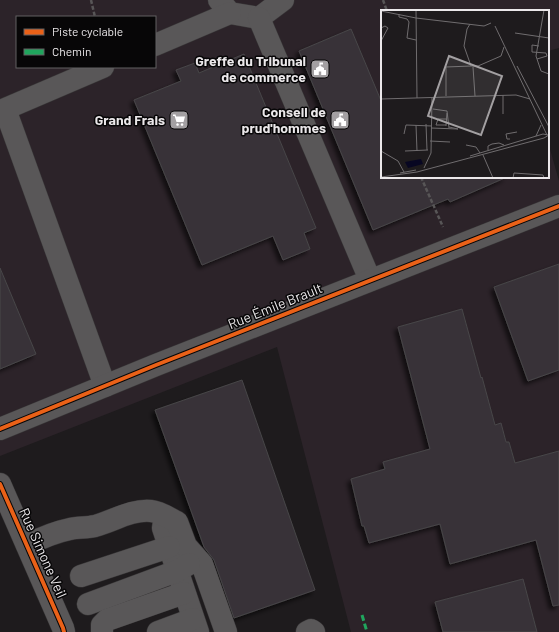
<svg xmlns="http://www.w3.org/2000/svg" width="559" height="632" font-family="Barlow,sans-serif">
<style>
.built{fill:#2c2329;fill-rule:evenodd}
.building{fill:#373339;stroke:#484648;filter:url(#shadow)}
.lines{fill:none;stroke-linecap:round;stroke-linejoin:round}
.minor-casing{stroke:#393738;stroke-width:23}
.path{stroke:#585657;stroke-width:2.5;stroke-dasharray:4 2;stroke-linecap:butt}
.minor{stroke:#595758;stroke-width:22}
.quiet{stroke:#20a55d;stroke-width:3;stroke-dasharray:6 3;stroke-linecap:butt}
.cycleway-casing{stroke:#070607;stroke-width:6}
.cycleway{stroke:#ea6118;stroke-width:4}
.labels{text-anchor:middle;stroke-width:3;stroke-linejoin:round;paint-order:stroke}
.poi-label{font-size:14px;font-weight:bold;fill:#ebe8ea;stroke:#070607;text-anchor:end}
.street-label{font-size:14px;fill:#ebe8ea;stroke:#070607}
.inset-road{fill:none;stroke:#706d6f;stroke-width:1}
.view{fill:#a3a0a2;fill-opacity:0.15;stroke:#a3a0a2;stroke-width:2}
.inset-edge{fill:none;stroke:#ebe8ea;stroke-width:2}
</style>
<defs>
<filter id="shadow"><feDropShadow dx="-3.5" dy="3.5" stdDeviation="2" flood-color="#0009"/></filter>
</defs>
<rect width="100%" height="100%" fill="#1e1b1d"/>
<!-- built -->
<path class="built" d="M 0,0 L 559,0 L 559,48 L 548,51 L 548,11 L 382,11 L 382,177 L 548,177 L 548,142 L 559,181 L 559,632 L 351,632 L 277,347 L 0,456 ZM 17,17 L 155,17 L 155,67 L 17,67 Z"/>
<!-- building -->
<g class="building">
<path d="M 351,29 L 382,103 L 382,177 L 507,177 L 450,202 L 448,199 L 373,230 L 299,51 Z"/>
<path d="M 244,54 L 316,228 L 304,233 L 310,249 L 283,260 L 273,236 L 202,265 L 134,100 L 181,81 L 176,70 L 195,63 L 199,73 Z"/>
<path d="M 559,264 L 559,370 L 528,381 L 494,287 Z"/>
<path d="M 0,268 L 36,354 L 0,369 Z"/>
<path d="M 462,309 L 481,378 L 482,377 L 495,425 L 501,423 L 506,442 L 509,442 L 515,463 L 559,451 L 559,605 L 553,606 L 536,540 L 450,564 L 440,524 L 369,543 L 364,526 L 362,526 L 351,479 L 385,469 L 383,462 L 430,449 L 398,327 Z"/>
<path d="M 242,380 L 315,590 L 234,618 L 214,560 L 204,547 L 155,410 Z"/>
<path d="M 523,579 L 537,632 L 443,632 L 435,602 Z"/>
</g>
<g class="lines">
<defs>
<g id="minor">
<path d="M 219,0 L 230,13 L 259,18 L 283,0"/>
<path d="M 259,18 L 370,280"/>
<path d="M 155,45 L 230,13"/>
<path d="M 103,67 L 5,109 L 105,386"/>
<path d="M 0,429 L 156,365 L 559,206"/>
<path d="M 0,484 L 63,628 L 64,632"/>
<path d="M 165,516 L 163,528 L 198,632"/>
<path d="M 27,545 C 41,538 55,532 70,529 C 78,527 87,528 95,526 C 113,521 132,509 151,511 C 160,512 169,518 177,522 L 186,546 L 202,564 L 226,632"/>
<path d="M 81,576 L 169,547"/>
<path d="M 88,604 L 177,571 L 189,564"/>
<path d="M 102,632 L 102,625 L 107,620 L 184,593"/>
<path d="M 158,632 L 193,619"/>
<path d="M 307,632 L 311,630 L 314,632"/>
</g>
</defs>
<!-- minor casing -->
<use href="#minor" class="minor-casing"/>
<!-- path -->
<g class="path">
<path d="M 91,0 L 95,17"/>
<path d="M 383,0 L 387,11"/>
<path d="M 421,177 L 443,227"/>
</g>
<!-- minor -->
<use href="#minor" class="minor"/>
<!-- quiet -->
<path class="quiet" d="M 362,615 L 367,632"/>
<defs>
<g id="cycleway">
<path d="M 0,429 L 156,365 L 559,206"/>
<path d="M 0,484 L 63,628 L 64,632"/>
</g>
</defs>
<!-- cycleway casing -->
<use href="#cycleway" class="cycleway-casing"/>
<!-- cycleway -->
<use href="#cycleway" class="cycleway"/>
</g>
<!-- icons -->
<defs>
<symbol id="civic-square" viewBox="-11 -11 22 22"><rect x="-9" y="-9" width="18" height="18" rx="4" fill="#a3a0a2" stroke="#070607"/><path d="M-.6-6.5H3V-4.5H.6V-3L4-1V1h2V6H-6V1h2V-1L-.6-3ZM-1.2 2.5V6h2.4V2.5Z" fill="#fff"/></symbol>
<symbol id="supermarket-square" viewBox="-11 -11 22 22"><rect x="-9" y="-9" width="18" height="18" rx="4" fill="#a3a0a2" stroke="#070607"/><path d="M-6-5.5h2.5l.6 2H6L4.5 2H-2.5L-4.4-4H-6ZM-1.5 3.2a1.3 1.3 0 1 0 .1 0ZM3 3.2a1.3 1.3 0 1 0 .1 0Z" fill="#fff"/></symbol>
</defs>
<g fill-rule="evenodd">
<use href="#civic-square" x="309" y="58" width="22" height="22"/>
<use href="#supermarket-square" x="168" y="109" width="22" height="22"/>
<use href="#civic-square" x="329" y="109" width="22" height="22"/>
</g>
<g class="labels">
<!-- poi labels -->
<g class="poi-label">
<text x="306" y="66">Greffe du Tribunal<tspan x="306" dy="16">de commerce</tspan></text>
<text x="326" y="117">Conseil de<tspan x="326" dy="16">prud'hommes</tspan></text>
<text x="165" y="125">Grand Frais</text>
</g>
<!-- street labels -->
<g class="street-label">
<text transform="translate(275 306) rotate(-22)" y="5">Rue Émile Brault</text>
<text transform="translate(43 553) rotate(66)" y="5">Rue Simone Veil</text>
</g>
</g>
<!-- overview -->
<g transform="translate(381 10)">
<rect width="168" height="168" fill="#1e1b1d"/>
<path d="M 40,149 L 42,154 L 27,158 L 24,152 Z" fill="#080722"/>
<path class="inset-road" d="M 35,0 L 36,88M 163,0 L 155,46 L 160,61 L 168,64M 0,1 L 35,8 L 103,16 L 110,13M 18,4 L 18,7 L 26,9 L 28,12 L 26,28 L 35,30M 89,14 L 86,19 L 83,36 L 90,56 L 97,56 L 120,46 L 123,37M 114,16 L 166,125M 0,18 L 4,16 L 7,18 L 0,31M 134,23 L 168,28M 156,49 L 166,46 L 165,43 L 151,42 L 151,35 L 158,36M 136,56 L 168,117M 92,57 L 94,86M 65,86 L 65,57 L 90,56M 0,89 L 135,85 L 149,89M 52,99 L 66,101M 66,101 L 68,118M 122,104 L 122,85M 45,114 L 46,140M 35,115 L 36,141M 65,115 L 55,115 L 57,109 L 65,109M 65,116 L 66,103M 50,118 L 77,119 L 68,117M 23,124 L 25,115 L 51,116M 155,126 L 160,115M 129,129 L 126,129 L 125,124 L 136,122M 49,131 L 69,132M 85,135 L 95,137 L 99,143M 107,140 L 107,136 L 111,134 L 118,133 L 123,135M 0,141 L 17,151 L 23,162M 24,141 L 47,140M 102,145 L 112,168M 89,146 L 162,124 L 167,125M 43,158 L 50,143 L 51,87M 19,163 L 35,160M 0,167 L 36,162 L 163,128 L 168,125M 132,168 L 133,163 L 162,165 L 163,168"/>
<path class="view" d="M 68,46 L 121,66 L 100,125 L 47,106 Z"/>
<rect width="168" height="168" class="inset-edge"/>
</g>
<!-- legend -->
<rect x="16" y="16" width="140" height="52" fill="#070607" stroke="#626062"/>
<rect x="24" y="29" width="20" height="6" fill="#ea6118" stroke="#626062"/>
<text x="52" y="36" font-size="12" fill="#ebe8ea">Piste cyclable</text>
<rect x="24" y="49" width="20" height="6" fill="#20a55d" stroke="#626062"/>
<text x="52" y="56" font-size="12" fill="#ebe8ea">Chemin</text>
</svg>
